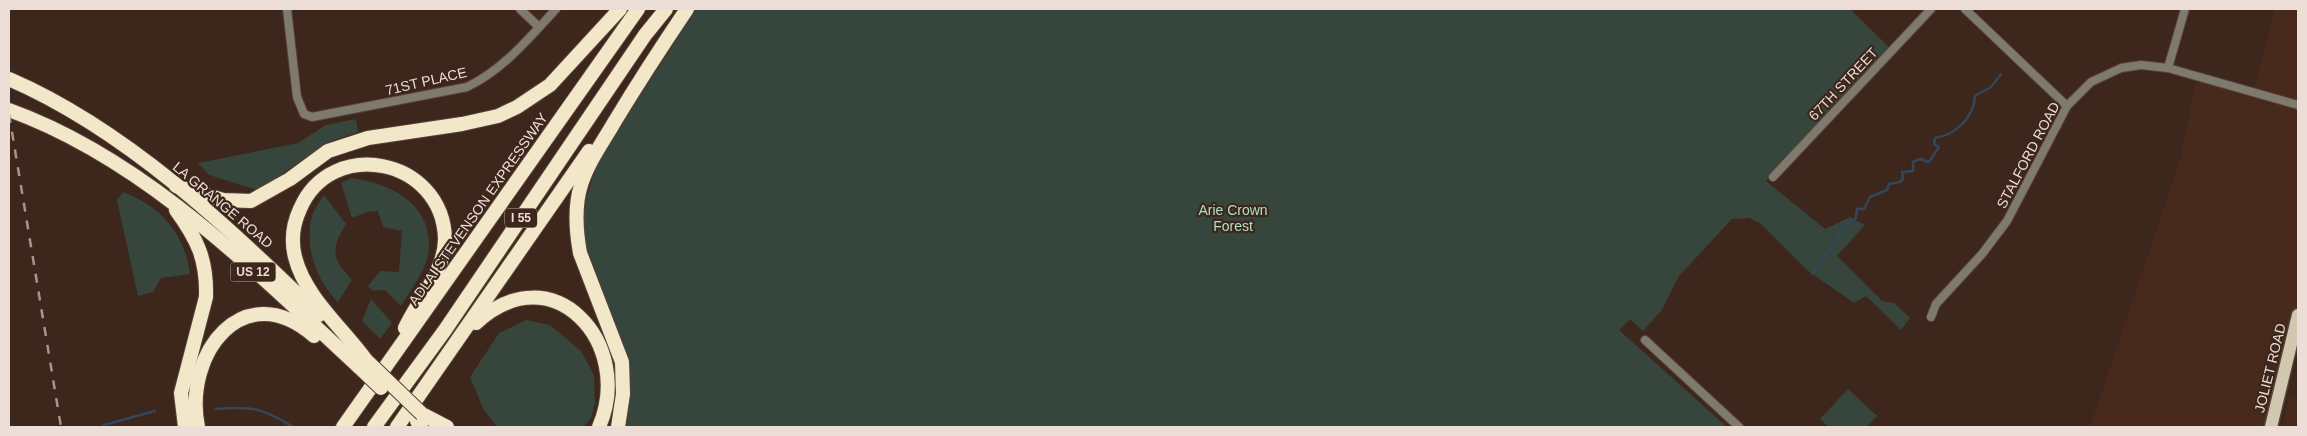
<svg xmlns="http://www.w3.org/2000/svg" width="2307" height="436" font-family="Helvetica,sans-serif">
<style>
.built{fill:#482a1c}
.green{fill:#37463d}
.lines{fill:none;stroke-linecap:round;stroke-linejoin:round}
.stream{stroke:#34465a;stroke-width:2.5}
.street-casing{stroke:#594339;stroke-width:10}
.primary-casing{stroke:#594339;stroke-width:15}
.highway-casing{stroke:#594339;stroke-width:16}
.street{stroke:#7f7a6e;stroke-width:8}
.primary{stroke:#d2c8b0;stroke-width:12}
.highway{stroke:#f3e7ca;stroke-width:14}
.rail{stroke:#a7958c;stroke-width:2.5;stroke-dasharray:9 9;stroke-linecap:butt}
.highway-bridge-casing{stroke:#594339;stroke-width:16;stroke-linecap:butt}
.highway-bridge{stroke:#f3e7ca;stroke-width:14}
.labels{text-anchor:middle;stroke-width:4.5;stroke-linejoin:round;paint-order:stroke}
.shield{fill:#3d261b;stroke:#b8a69e;stroke-width:1}
.shield-label{font-size:12px;font-weight:bold;fill:#ecddd6}
.street-label{font-size:14px;fill:#ecddd6;stroke:#3d261b}
.park-label{font-size:14px;fill:#abe0c1;stroke:#3d261b}
</style>
<rect width="100%" height="100%" fill="#3d261b"/>
<!-- built -->
<g class="built">
<path d="M 2275,9 L 2298,9 L 2298,101 L 2254,89 Z"/>
<path d="M 2196,81 L 2298,109 L 2298,299 L 2266,427 L 2090,427 L 2181,156 Z"/>
<path d="M 2289,398 L 2298,400 L 2298,427 L 2282,427 Z"/>
</g>
<!-- green -->
<g class="green">
<path d="M 696,9 L 1850,9 L 1891,49 L 1766,181 L 1825,229 L 1850,217 L 1865,225 L 1837,256 L 1882,301 L 1894,303 L 1910,318 L 1901,330 L 1866,296 L 1854,303 L 1807,270 L 1761,224 L 1749,218 L 1732,219 L 1679,276 L 1662,310 L 1643,331 L 1630,319 L 1619,330 L 1727,427 L 624,427 L 629,400 L 630,362 L 586,246 L 583,222 L 585,202 L 598,161 Z"/>
<path d="M 356,119 L 358,132 L 329,142 L 258,190 L 209,175 L 198,163 L 298,143 L 326,125 Z"/>
<path d="M 351,178 C 392,183 436,206 428,255 C 425,272 410,291 401,306 L 385,290 L 373,291 L 368,286 L 380,271 L 399,272 L 402,231 L 383,227 L 378,211 L 367,212 L 352,218 L 341,183 Z"/>
<path d="M 123,192 C 161,206 185,234 190,274 L 161,278 L 153,292 L 138,296 L 117,200 Z"/>
<path d="M 324,195 L 346,224 C 330,250 332,258 352,280 L 338,302 C 316,280 304,247 312,216 C 314,209 320,202 324,195 Z"/>
<path d="M 371,299 L 392,323 L 380,339 L 362,321 Z"/>
<path d="M 526,320 L 550,325 L 581,351 L 594,375 L 595,404 L 591,418 L 584,427 L 497,427 L 484,410 L 470,377 L 499,333 Z"/>
<path d="M 1848,389 L 1877,416 L 1866,427 L 1829,427 L 1820,419 Z"/>
</g>
<g class="lines">
<!-- stream -->
<g class="stream">
<path d="M 1812,274 L 1836,242 L 1845,225 L 1856,218 L 1857,209 L 1864,209 L 1870,197 L 1887,190 L 1889,184 L 1900,182 L 1903,179 L 1902,172 L 1913,171 L 1913,162 L 1920,159 L 1929,162 L 1939,147 L 1934,144 L 1935,138 C 1956,135 1974,117 1975,96 L 1991,87 L 2001,74"/>
<path d="M 216,409 C 252,406 263,408 293,427"/>
<path d="M 104,425 L 155,411"/>
</g>
<defs>
<g id="street">
<path d="M 287,9 L 297,97 L 304,114 L 312,117 L 467,87 C 504,69 529,38 556,9"/>
<path d="M 520,9 L 539,27"/>
<path d="M 1965,9 L 2067,106"/>
<path d="M 2168,68 L 2185,9"/>
<path d="M 1773,177 L 1931,9"/>
<path d="M 1931,317 L 1936,304 L 1982,254 L 2007,221 L 2067,106 L 2091,82 L 2121,68 L 2141,65 L 2168,68 L 2298,105"/>
<path d="M 1645,340 L 1739,427"/>
</g>
<path id="primary" d="M 2271,427 L 2298,315"/>
<g id="highway">
<path d="M 9,79 C 125,129 229,227 319,315"/>
<path d="M 9,110 C 145,159 256,272 360,368"/>
<path d="M 176,186 L 223,200 L 251,201 L 290,179 L 328,151 L 368,138 L 462,124 L 498,116 L 517,107 L 550,85 L 620,9"/>
<path d="M 176,210 C 198,240 207,260 206,297 L 181,393 L 185,427"/>
<path d="M 476,323 C 553,252 635,344 599,427"/>
<path d="M 366,360 C 342,327 305,297 295,257 C 291,241 293,224 300,209 C 331,136 443,158 445,239 C 445,271 418,300 405,328"/>
<path d="M 422,414 L 447,427"/>
<path d="M 417,421 L 421,427"/>
<path d="M 198,427 C 183,353 244,275 314,336"/>
<path d="M 343,427 L 638,9"/>
<path d="M 374,427 L 445,330 L 645,35 L 666,9"/>
<path d="M 397,427 L 589,151"/>
<path d="M 618,427 L 623,394 L 622,362 L 580,253 C 576,231 574,207 581,185 C 588,162 603,142 615,121 C 638,83 662,46 687,9"/>
</g>
</defs>
<!-- street casing -->
<use href="#street" class="street-casing"/>
<!-- primary casing -->
<use href="#primary" class="primary-casing"/>
<!-- highway casing -->
<use href="#highway" class="highway-casing"/>
<!-- street -->
<use href="#street" class="street"/>
<!-- primary -->
<use href="#primary" class="primary"/>
<!-- highway -->
<use href="#highway" class="highway"/>
<!-- rail -->
<path class="rail" d="M 9,114 L 61,427"/>
<defs>
<g id="highway-bridge">
<path d="M 366,360 L 422,414"/>
<path d="M 360,368 L 381,388"/>
</g>
</defs>
<!-- highway-bridge casing -->
<use href="#highway-bridge" class="highway-bridge-casing"/>
<!-- highway-bridge -->
<use href="#highway-bridge" class="highway-bridge"/>
</g>
<g class="labels">
<!-- shield labels -->
<g class="shield">
<rect x="505" y="208.5" width="32" height="19" rx="4"/>
<rect x="230.5" y="262.5" width="45" height="19" rx="4"/>
</g>
<g class="shield-label">
<text x="521" y="222">I 55</text>
<text x="253" y="276">US 12</text>
</g>
<!-- street labels -->
<g class="street-label">
<text transform="translate(426 81) rotate(-13)" y="5">71ST PLACE</text>
<text transform="translate(1843 84) rotate(-47)" y="5">67TH STREET</text>
<text transform="translate(2028 155) rotate(-62)" y="5">STALFORD ROAD</text>
<text transform="translate(223 205) rotate(40)" y="5">LA GRANGE ROAD</text>
<text transform="translate(478 209) rotate(-55)" y="5">ADLAI STEVENSON EXPRESSWAY</text>
<text transform="translate(2270 368) rotate(-76)" y="5">JOLIET ROAD</text>
</g>
<!-- park labels -->
<g class="park-label">
<text x="1233" y="215">Arie Crown<tspan x="1233" dy="16">Forest</tspan></text>
</g>
</g>
<!-- border -->
<rect width="2307" height="436" fill="none" stroke="#ecddd6" stroke-width="20"/>
</svg>
